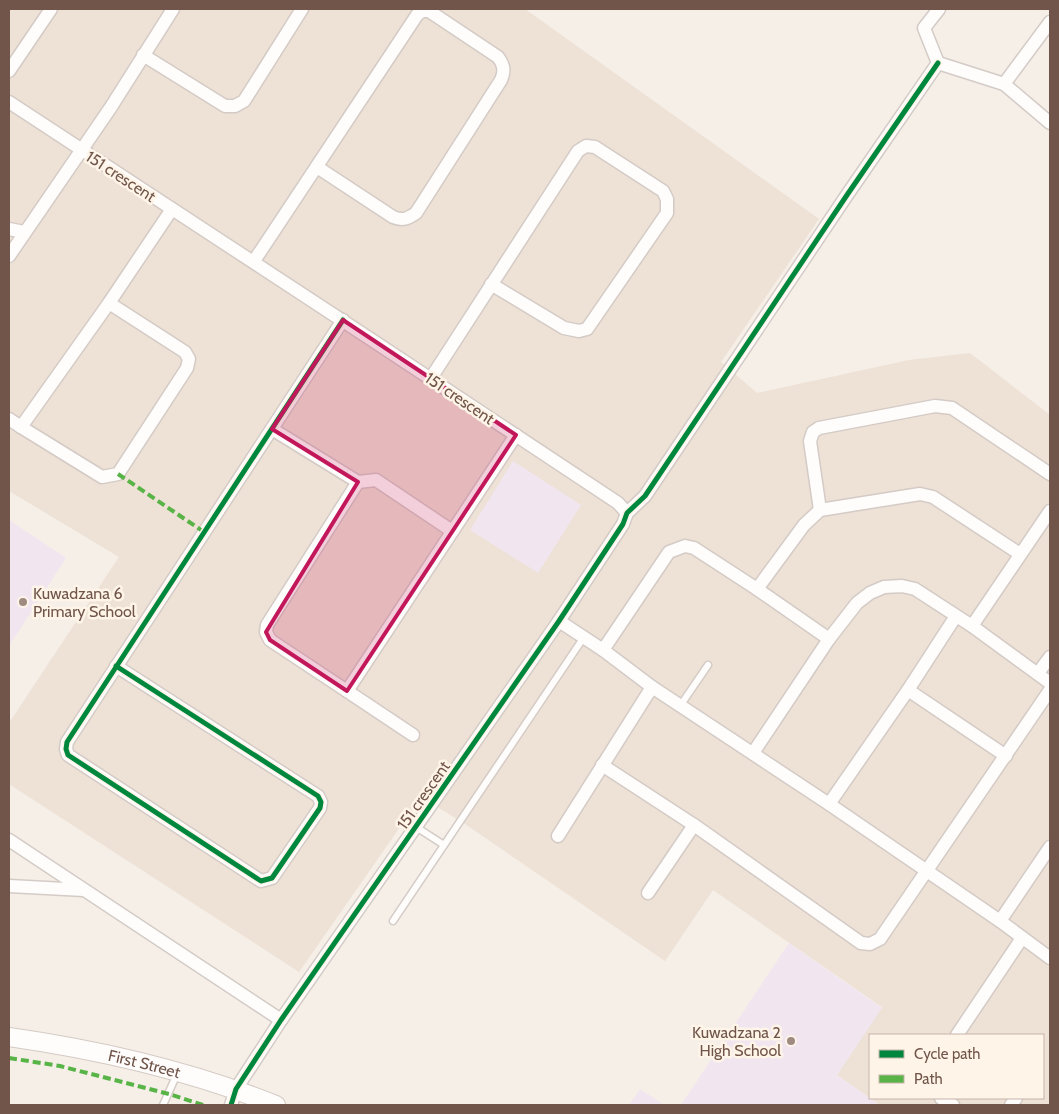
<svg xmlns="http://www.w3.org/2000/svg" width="1059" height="1114" font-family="Cabin,sans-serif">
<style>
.residential{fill:#eee1d5;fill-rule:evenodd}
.education{fill:#f1e6f0}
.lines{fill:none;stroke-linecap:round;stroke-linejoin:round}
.lane-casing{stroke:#d4cbc6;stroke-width:9}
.street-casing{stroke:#d4cbc6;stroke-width:15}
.secondary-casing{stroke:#d4cac4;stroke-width:20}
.lane{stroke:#fefdfc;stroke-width:6}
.street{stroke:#fefdfc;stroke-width:12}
.secondary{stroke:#fefdfc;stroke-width:18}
.quiet{stroke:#59b447;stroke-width:4;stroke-dasharray:8 4;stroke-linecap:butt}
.cycleway-casing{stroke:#fef4e8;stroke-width:8}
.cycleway{stroke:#00873e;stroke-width:5}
.marked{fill:#c2185b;fill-opacity:0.2;stroke:#c2185b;stroke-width:4;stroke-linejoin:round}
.poi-dot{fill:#9f8b81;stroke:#fef4e8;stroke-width:2}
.labels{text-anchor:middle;stroke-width:5;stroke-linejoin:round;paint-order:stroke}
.street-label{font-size:16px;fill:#71554a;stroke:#fef4e8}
.poi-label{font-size:16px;fill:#71554a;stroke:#fef4e8;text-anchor:start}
</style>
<rect width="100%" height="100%" fill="#f5efe8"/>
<!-- residential -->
<path class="residential" d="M 9,9 L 525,9 L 819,219 L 721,362 L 757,393 L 909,360 L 970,353 L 1050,415 L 1050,1105 L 880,1105 L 837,1075 L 882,1007 L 713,890 L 665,961 L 465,824 L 421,797 L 299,972 L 9,784 L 9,723 L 119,557 L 9,491 ZM 870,1035 L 1043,1035 L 1043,1098 L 870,1098 Z"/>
<!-- education -->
<g class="education">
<path d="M 513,461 L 581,505 L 538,573 L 470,530 Z"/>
<path d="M 9,520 L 66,558 L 9,646 Z"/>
<path d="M 789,943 L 882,1008 L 837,1075 L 880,1105 L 681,1105 Z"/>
<path d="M 640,1089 L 664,1105 L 629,1105 Z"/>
</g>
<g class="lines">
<defs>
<g id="lane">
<path d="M 680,706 L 708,665"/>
<path d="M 416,827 L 444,845"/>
<path d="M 393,921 L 584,637"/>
<path d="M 163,1105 L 177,1074"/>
</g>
<g id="street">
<path d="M 143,55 L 225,106 L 235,106 L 244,101 L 302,9"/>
<path d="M 938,63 L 1004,84 L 1050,123"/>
<path d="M 938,63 L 924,28 L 939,9"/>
<path d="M 9,71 L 51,9"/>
<path d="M 1004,84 L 1050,22"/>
<path d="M 9,102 C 212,235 416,368 618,503 L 627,513"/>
<path d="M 9,229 L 24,232"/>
<path d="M 9,256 L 111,107 L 173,9"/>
<path d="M 254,261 L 417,15 L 422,11 L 429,11 L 498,57 C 504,65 505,71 501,80 L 416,213 C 407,219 403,221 393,217 L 317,167"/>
<path d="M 431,378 L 578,151 L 586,146 L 595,147 L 663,191 L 667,199 L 667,213 L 587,329 L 579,331 L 564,328 L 491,284"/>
<path d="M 9,419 L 21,427 L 109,303 L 172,209"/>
<path d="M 21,427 L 102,477 L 118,474 L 187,368 L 189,359 L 185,352 L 109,303"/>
<path d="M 272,429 L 358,482"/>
<path d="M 820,510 L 810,441 L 813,432 L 819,428 L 935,406 L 952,408 L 1050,474"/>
<path d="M 452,531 L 376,480 L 358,482 L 267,625 L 266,632 L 270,640 L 347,691 L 516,435"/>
<path d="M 559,621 L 603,650 L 652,687 L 829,804 L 1000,921 L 1050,958"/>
<path d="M 972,626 L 1050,511"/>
<path d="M 829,639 L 757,589 L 804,525 L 820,510 L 920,494 L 933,497 L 1020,554"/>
<path d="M 603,650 L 669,552 L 685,546 L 694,548 L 757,589"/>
<path d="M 116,666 L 318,796 L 321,802 L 320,808 L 272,878 L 261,881 L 68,755 L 66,749 L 67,742 C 159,601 251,461 343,320"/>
<path d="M 1038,673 L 1050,657"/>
<path d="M 908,690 L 1006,756"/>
<path d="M 347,691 L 413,735"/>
<path d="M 753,753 L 829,639 L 857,603 L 870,593 L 884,587 L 902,586 L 915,589 L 972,626 L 1050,683"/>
<path d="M 602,765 L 694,825 L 861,943 L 870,944 L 880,939 L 1050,690"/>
<path d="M 829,804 L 908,690 L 956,616"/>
<path d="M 558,836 L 652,687"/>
<path d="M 9,840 L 281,1020"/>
<path d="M 9,886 L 84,890"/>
<path d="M 648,893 L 694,825"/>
<path d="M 1000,921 L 1050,847"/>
<path d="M 957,1035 L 1022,938"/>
<path d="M 941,1098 L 953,1105"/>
<path d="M 231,1105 L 236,1089 L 281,1020 L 559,621 L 623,524 L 627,513 L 645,496 L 847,195 L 938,63"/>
<path d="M 1011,1105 L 1016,1098"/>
</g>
<g id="secondary">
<path id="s1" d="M 9,1037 C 100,1050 191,1071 276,1105"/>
</g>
</defs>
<!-- lane casing -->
<use href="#lane" class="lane-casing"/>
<!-- street casing -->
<use href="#street" class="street-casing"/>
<!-- secondary casing -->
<use href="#secondary" class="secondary-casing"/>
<!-- lane -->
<use href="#lane" class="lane"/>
<!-- street -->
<use href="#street" class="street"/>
<!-- secondary -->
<use href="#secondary" class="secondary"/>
<!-- quiet -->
<g class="quiet">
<path d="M 118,474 L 204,532"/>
<path d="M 9,1058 L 60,1066 L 169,1094 L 203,1105"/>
</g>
<defs>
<g id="cycleway">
<path d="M 116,666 L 318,796 L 321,802 L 320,808 L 272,878 L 261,881 L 68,755 L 66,749 L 67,742 C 159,601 251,461 343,320"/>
<path d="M 231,1105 L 236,1089 L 281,1020 L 559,621 L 623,524 L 627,513 L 645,496 L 847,195 L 938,63"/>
</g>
</defs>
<!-- cycleway casing -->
<use href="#cycleway" class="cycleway-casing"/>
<!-- cycleway -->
<use href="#cycleway" class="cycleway"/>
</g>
<!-- marked area -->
<path class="marked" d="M 343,320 L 516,435 L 347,691 L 270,640 L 266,632 L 358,482 L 272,429 Z"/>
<!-- markers -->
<g class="poi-dot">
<circle cx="23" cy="602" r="5"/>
<circle cx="791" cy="1041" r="5"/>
</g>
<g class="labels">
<!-- street labels -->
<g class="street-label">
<text transform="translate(121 176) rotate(33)" y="6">151 crescent</text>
<text transform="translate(460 398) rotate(34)" y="6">151 crescent</text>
<text transform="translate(423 795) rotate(-55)" y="6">151 crescent</text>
<text dy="6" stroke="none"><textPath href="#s1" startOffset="138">First Street</textPath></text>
</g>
<!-- poi labels -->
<g class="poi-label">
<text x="33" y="599">Kuwadzana 6<tspan x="33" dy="18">Primary School</tspan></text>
<text x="781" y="1038" text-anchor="end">Kuwadzana 2<tspan x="781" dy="18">High School</tspan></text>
</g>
</g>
<!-- border -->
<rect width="1059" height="1114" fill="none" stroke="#71554a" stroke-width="20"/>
<!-- legend -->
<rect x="869" y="1034" width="175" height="65" fill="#fef4e8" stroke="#c6b4a9"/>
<rect x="879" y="1050" width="25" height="8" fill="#00873e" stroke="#c6b4a9"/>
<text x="914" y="1059" font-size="15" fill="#71554a">Cycle path</text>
<rect x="879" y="1075" width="25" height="8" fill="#59b447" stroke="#c6b4a9"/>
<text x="914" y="1084" font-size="15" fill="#71554a">Path</text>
</svg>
